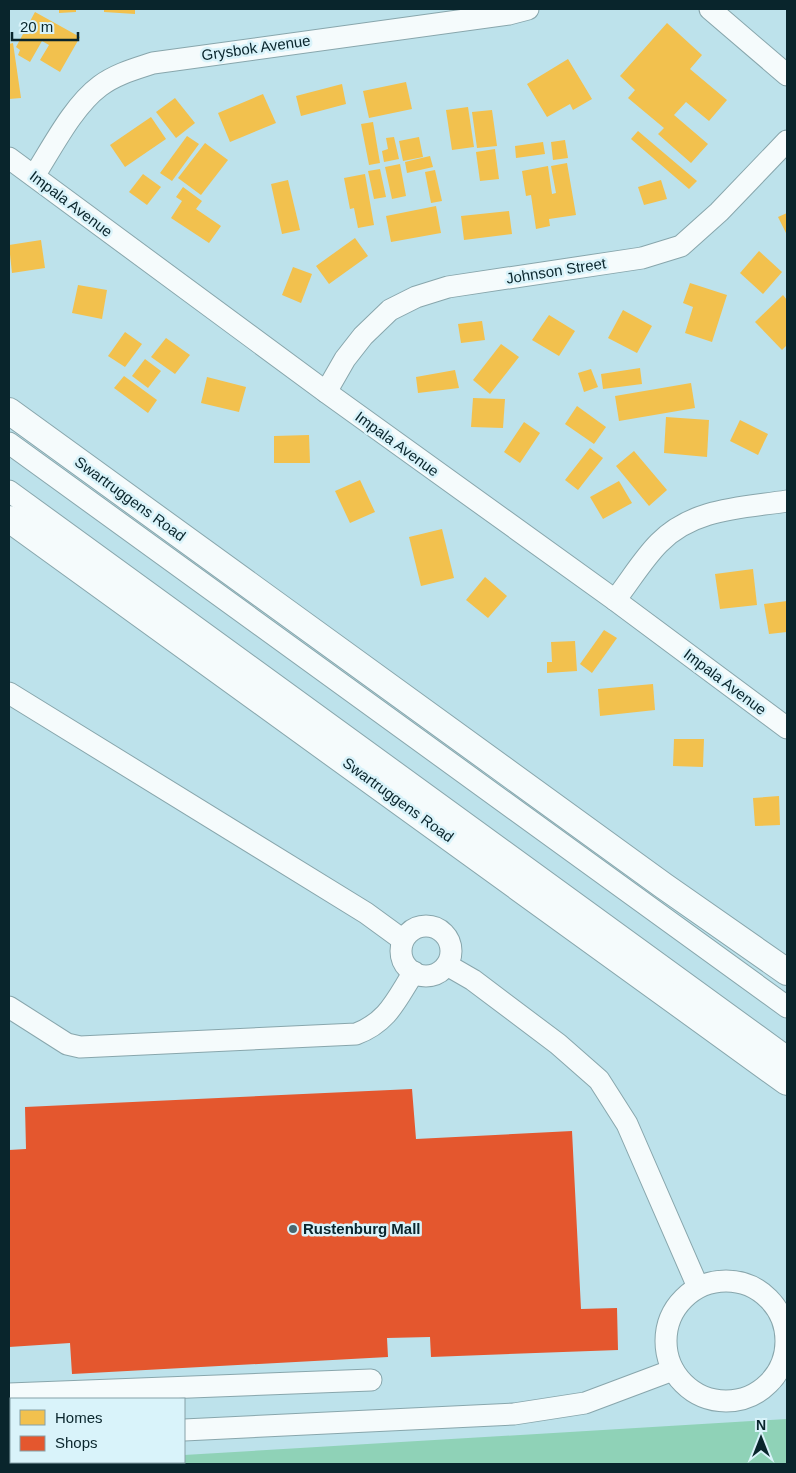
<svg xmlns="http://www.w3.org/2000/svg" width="796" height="1473" font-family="Arial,sans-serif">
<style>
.green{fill:#8fd2b7}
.homes{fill:#f2c14e}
.shops{fill:#e4572e}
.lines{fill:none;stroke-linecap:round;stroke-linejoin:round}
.minor-casing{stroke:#88a6ac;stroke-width:23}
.major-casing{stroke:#88a6ac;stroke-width:28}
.minor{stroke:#f5fbfc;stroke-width:21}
.major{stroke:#f5fbfc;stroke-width:26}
.poi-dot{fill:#48676f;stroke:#d9f3fa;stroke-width:2}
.labels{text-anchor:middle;stroke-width:5;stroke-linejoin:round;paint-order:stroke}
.street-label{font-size:15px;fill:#09252c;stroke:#d9f3fa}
.poi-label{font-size:15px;font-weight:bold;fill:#09252c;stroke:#d9f3fa;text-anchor:start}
</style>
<rect width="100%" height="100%" fill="#bde2eb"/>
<!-- green -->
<path class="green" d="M 787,1419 L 787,1464 L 23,1464 L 59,1462 L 184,1462 L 184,1455 Z"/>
<!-- homes -->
<g class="homes">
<path d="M 59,9 L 76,9 L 76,12 L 59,13 Z"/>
<path d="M 104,9 L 135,9 L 135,14 L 104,12 Z"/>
<path d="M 35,12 L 80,37 L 60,72 L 40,60 L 49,45 L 42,41 L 30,62 L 18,55 L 20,50 L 16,47 Z"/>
<path d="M 667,23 L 702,55 L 690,69 L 727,100 L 709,121 L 686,102 L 674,115 L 708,144 L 691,163 L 658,134 L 664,128 L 628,98 L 635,90 L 620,76 Z"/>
<path d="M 13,43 L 21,98 L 9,99 L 9,44 Z"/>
<path d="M 568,59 L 592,99 L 573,110 L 570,104 L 547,117 L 527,84 Z"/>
<path d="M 406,82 L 412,109 L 369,118 L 363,91 Z"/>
<path d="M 342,84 L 346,104 L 301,116 L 296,96 Z"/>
<path d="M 263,94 L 276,123 L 230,142 L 218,113 Z"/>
<path d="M 175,98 L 195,123 L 176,138 L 156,112 Z"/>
<path d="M 468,107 L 474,147 L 452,150 L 446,110 Z"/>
<path d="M 492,110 L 497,146 L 477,148 L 472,112 Z"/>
<path d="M 151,117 L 166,139 L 125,167 L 110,145 Z"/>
<path d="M 373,122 L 380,163 L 369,165 L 361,124 Z"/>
<path d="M 638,131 L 697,181 L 689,189 L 631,139 Z"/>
<path d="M 187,136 L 199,144 L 172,181 L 160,173 Z"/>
<path d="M 394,137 L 399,159 L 384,162 L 382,151 L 388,149 L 386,138 Z"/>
<path d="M 419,137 L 423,157 L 403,161 L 399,141 Z"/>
<path d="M 565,140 L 568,158 L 553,160 L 551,142 Z"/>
<path d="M 543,142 L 545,154 L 516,158 L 515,146 Z"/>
<path d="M 205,143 L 228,160 L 201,195 L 178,178 Z"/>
<path d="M 495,149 L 499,179 L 480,181 L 476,152 Z"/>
<path d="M 430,156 L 433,167 L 407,173 L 405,162 Z"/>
<path d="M 567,163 L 576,215 L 549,219 L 550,226 L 536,229 L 531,195 L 526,196 L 522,171 L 548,166 L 552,194 L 556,193 L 551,166 Z"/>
<path d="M 400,164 L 406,196 L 392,199 L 385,167 Z"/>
<path d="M 380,169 L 386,197 L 374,199 L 368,171 Z"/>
<path d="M 435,170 L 442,201 L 431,203 L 425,172 Z"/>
<path d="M 143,174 L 161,187 L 147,205 L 129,192 Z"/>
<path d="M 365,174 L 374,225 L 358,228 L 354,208 L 350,209 L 344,178 Z"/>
<path d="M 288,180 L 300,230 L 282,234 L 271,184 Z"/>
<path d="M 661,180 L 667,199 L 644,205 L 638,187 Z"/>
<path d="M 183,187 L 202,201 L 196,209 L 221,226 L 209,243 L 171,218 L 182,201 L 176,197 Z"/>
<path d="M 436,206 L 441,233 L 391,242 L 386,216 Z"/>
<path d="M 509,211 L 512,234 L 464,240 L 461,216 Z"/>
<path d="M 787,213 L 787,235 L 778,217 Z"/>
<path d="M 355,238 L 368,256 L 329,284 L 316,266 Z"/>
<path d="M 41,240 L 45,268 L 12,273 L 9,245 Z"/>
<path d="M 759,251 L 782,272 L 763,294 L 740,273 Z"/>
<path d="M 293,267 L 312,274 L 301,303 L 282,295 Z"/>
<path d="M 690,283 L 727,295 L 712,342 L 685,333 L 693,307 L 683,303 Z"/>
<path d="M 78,285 L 107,290 L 102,319 L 72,313 Z"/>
<path d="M 783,295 L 787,300 L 787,345 L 782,350 L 755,322 Z"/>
<path d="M 623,310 L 652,326 L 637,353 L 608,338 Z"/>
<path d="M 549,315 L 575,331 L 559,356 L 532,340 Z"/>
<path d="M 482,321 L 485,340 L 461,343 L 458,324 Z"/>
<path d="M 125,332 L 142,344 L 125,367 L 108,356 Z"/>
<path d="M 166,338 L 190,355 L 175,374 L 151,357 Z"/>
<path d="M 501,344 L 519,357 L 490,394 L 473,380 Z"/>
<path d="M 145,359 L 161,371 L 148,388 L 132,376 Z"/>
<path d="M 640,368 L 642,384 L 603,389 L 601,374 Z"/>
<path d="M 591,369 L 598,387 L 584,392 L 578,373 Z"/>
<path d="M 455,370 L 459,388 L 418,393 L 416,377 Z"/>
<path d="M 124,376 L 157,400 L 148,413 L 114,388 Z"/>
<path d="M 207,377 L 246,387 L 239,412 L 201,403 Z"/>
<path d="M 691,383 L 695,408 L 619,421 L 615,396 Z"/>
<path d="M 473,398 L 505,399 L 503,428 L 471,427 Z"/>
<path d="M 577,406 L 606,427 L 594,444 L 565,424 Z"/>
<path d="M 666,417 L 709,420 L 707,457 L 664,453 Z"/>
<path d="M 740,420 L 768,434 L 758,455 L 730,441 Z"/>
<path d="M 524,422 L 540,433 L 520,463 L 504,452 Z"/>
<path d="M 309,435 L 310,463 L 274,463 L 274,436 Z"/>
<path d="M 590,448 L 603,458 L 578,490 L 565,480 Z"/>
<path d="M 634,451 L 667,490 L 649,506 L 616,466 Z"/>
<path d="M 360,480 L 375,512 L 350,523 L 335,491 Z"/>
<path d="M 619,481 L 632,503 L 603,519 L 590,497 Z"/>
<path d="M 442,529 L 454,578 L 421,586 L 409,537 Z"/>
<path d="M 753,569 L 757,605 L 720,609 L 715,574 Z"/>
<path d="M 485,577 L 507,596 L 488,618 L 466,600 Z"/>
<path d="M 787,601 L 787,632 L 769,634 L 764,604 Z"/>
<path d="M 604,630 L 617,638 L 592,673 L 580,664 Z"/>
<path d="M 575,641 L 577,671 L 547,673 L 547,662 L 552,662 L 551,642 Z"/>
<path d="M 653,684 L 655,710 L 600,716 L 598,689 Z"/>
<path d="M 674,739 L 704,739 L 703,767 L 673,766 Z"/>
<path d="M 779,796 L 780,825 L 755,826 L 753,798 Z"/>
</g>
<!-- shops -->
<path class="shops" d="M 412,1089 L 416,1139 L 572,1131 L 581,1309 L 617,1308 L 618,1350 L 431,1357 L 430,1337 L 387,1338 L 388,1357 L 72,1374 L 70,1343 L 9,1347 L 9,1150 L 26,1149 L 25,1107 Z"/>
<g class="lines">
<defs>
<g id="minor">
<path d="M 710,9 L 787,75"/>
<path d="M 9,158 L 326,392 L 615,600 L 787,728"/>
<path d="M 34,176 C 52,148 73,106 100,86 C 116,74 135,69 153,63 L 509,14 L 528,9"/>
<path d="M 326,392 L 345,359 L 363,336 L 390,310 L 416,297 L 448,287 L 642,258 L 681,246 L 719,212 L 787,141"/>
<path d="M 9,443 L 787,1007"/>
<path d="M 9,491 L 787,1057"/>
<path d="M 615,600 C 630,581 643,559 659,543 C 693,508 742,508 787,501"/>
<path d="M 9,693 L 366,913 L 403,940"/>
<circle cx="426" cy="951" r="25"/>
<path d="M 447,965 L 473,980 L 558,1044 L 599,1080 L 627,1124 L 698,1287"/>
<path d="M 9,1007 L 67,1044 L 80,1047 L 356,1034 C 388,1022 396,1000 414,972"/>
<circle cx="726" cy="1341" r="60"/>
<path d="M 9,1394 L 371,1380"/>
<path d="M 184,1430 L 514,1414 L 585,1403 L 673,1370"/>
<path d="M 9,1439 L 11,1439"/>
</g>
<g id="major">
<path d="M 9,411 L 664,886 L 787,972"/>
<path d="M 9,519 L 787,1082"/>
</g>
</defs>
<!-- minor casing -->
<use href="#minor" class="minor-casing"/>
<!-- major casing -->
<use href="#major" class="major-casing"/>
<!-- minor -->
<use href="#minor" class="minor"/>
<!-- major -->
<use href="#major" class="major"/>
</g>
<!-- markers -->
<circle class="poi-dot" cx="293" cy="1229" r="5"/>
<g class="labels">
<!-- street labels -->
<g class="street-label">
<text transform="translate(256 48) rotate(-8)" y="5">Grysbok Avenue</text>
<text transform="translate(71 204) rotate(37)" y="5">Impala Avenue</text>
<text transform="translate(556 271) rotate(-9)" y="5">Johnson Street</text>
<text transform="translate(397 444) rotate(36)" y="5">Impala Avenue</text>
<text transform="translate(130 499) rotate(36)" y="5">Swartruggens Road</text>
<text transform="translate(725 682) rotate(37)" y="5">Impala Avenue</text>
<text transform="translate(398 800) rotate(36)" y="5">Swartruggens Road</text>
</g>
<!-- poi labels -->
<g class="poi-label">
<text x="303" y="1234">Rustenburg Mall</text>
</g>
</g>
<!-- border -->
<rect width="796" height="1473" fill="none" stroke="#09252c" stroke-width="20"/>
<!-- legend -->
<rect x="10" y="1398" width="175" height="65" fill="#d9f3fa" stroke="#86a1a8"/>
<rect x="20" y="1410" width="25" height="15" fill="#f2c14e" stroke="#86a1a8"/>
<text x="55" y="1423" font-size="15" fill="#09252c">Homes</text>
<rect x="20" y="1436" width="25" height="15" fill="#e4572e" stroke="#86a1a8"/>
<text x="55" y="1448" font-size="15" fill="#09252c">Shops</text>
<!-- north arrow -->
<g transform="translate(761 1438)" stroke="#d9f3fa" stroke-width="4" paint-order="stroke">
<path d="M0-4L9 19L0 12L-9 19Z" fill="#09252c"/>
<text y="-8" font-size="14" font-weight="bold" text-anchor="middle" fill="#09252c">N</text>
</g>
<!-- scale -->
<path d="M12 32v8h66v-8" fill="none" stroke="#09252c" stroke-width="2.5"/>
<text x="20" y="32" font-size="15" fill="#09252c" stroke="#d9f3fa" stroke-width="4" paint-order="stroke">20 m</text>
</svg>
